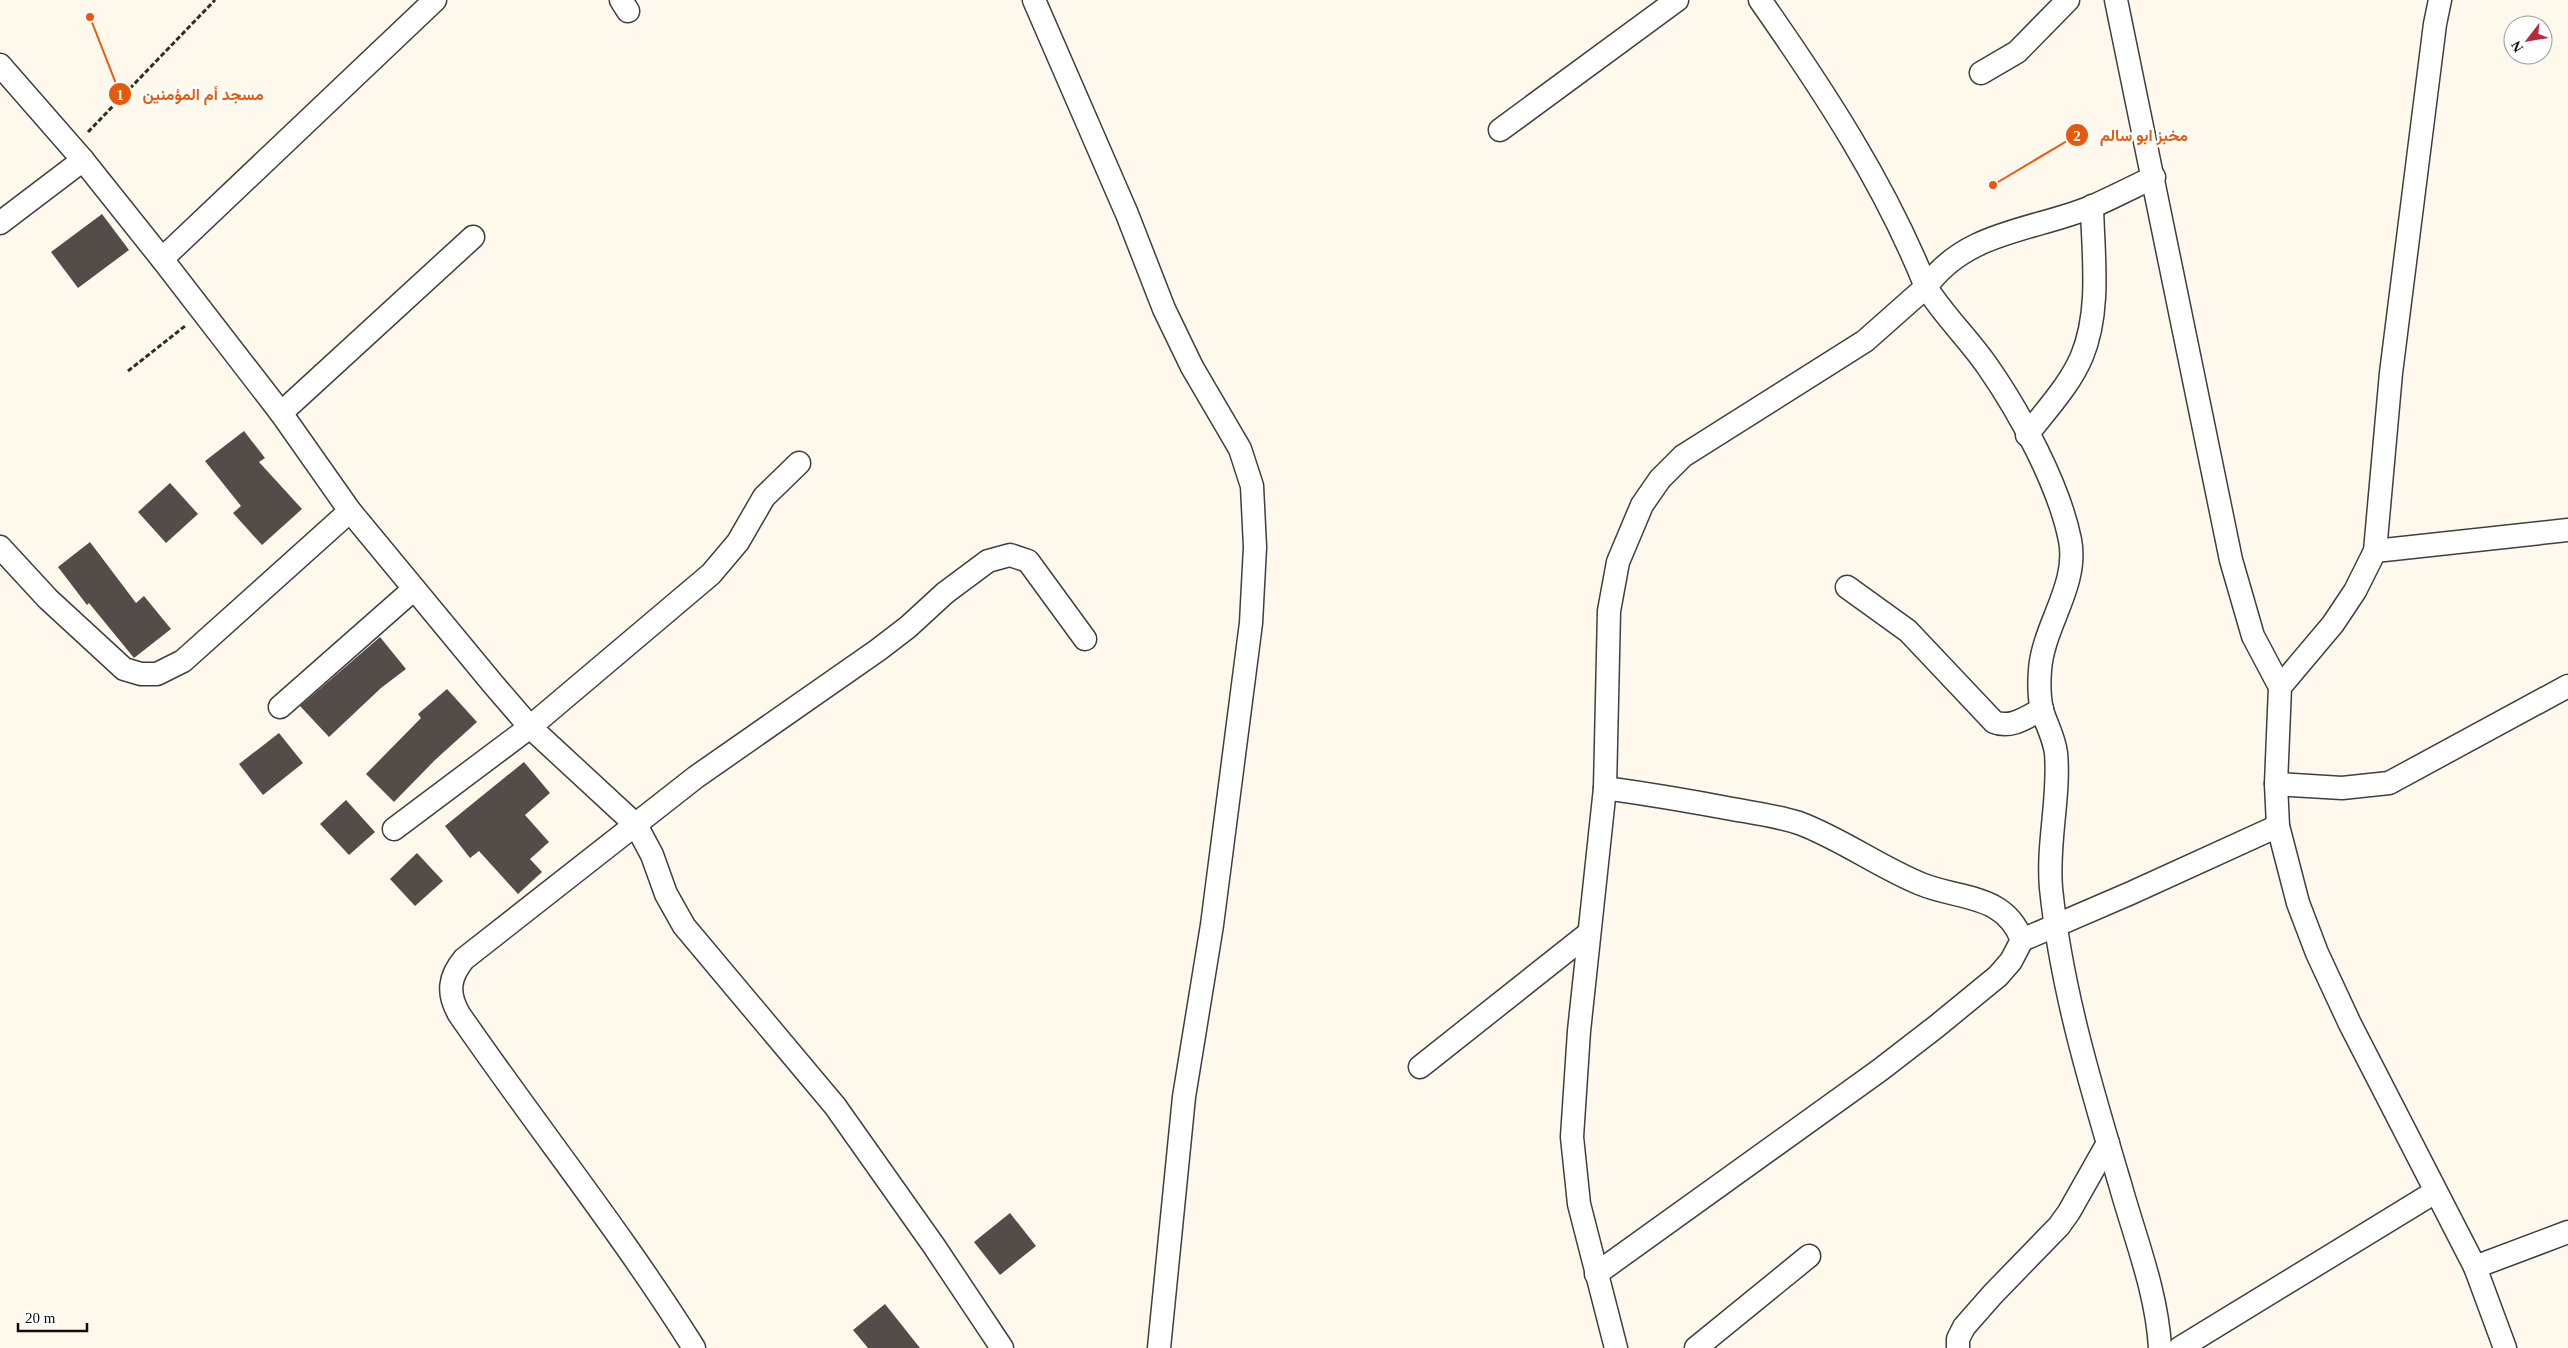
<svg xmlns="http://www.w3.org/2000/svg" width="2568" height="1348" font-family="'Times New Roman',Vazirmatn,serif">
<style>
.building{fill:#544c49}
.lines{fill:none;stroke-linecap:round;stroke-linejoin:round}
.minor-casing{stroke:#3f3f3f;stroke-width:25}
.path{stroke:#2e2e2e;stroke-width:3;stroke-dasharray:5 2.5;stroke-linecap:butt}
.minor{stroke:#fff;stroke-width:22}
.leader{fill:none;stroke:#e8590c;stroke-width:2}
.callout-dot{fill:#e8590c;stroke:#fff;stroke-width:2}
.mark-label{font-size:15px;text-anchor:middle;font-weight:bold;fill:#fff}
.callout-label{font-size:16px;text-anchor:middle;font-weight:bold;fill:#e8590c;stroke:#fff;stroke-width:5;stroke-linejoin:round;paint-order:stroke}
</style>
<rect width="100%" height="100%" fill="#fef9ec"/>
<!-- building -->
<g class="building">
<path d="M 102,214 L 129,250 L 78,288 L 51,252 Z"/>
<path d="M 244,431 L 265,458 L 259,462 L 302,509 L 262,545 L 233,513 L 241,506 L 205,461 Z"/>
<path d="M 170,483 L 198,514 L 166,543 L 138,512 Z"/>
<path d="M 90,542 L 136,603 L 144,596 L 171,629 L 134,658 L 89,603 L 87,605 L 58,567 Z"/>
<path d="M 380,637 L 406,669 L 381,688 L 329,737 L 300,706 Z"/>
<path d="M 447,689 L 477,722 L 435,760 L 394,802 L 366,774 L 421,718 L 418,714 Z"/>
<path d="M 279,733 L 303,763 L 263,795 L 239,764 Z"/>
<path d="M 524,762 L 550,793 L 525,815 L 549,842 L 530,859 L 542,872 L 518,894 L 479,851 L 470,858 L 445,826 Z"/>
<path d="M 346,800 L 375,832 L 349,855 L 320,824 Z"/>
<path d="M 417,853 L 443,881 L 415,906 L 390,879 Z"/>
<path d="M 1010,1213 L 1036,1246 L 1000,1275 L 974,1242 Z"/>
<path d="M 885,1304 L 920,1348 L 868,1348 L 853,1330 Z"/>
</g>
<g class="lines">
<defs>
<g id="minor">
<path d="M 621,0 L 628,11"/>
<path d="M 1034,0 L 1127,214 L 1164,309 L 1192,367 L 1240,449 L 1252,486 L 1255,547 L 1251,623 L 1212,925 L 1184,1097 L 1159,1348"/>
<path d="M 2116,0 L 2231,560 L 2253,636 L 2280,687"/>
<path d="M 2440,0 L 2435,24 L 2391,373 L 2375,551 L 2355,591 L 2333,624 L 2280,687 L 2276,784 L 2278,826 L 2298,903 L 2317,953 L 2350,1024 L 2475,1267 L 2505,1348"/>
<path d="M 0,65 L 83,160 L 162,259 L 281,413 L 350,511 L 493,684 L 530,727 L 636,825 L 652,855 L 666,894 L 684,926 L 835,1106 L 934,1246 L 1002,1348"/>
<path d="M 1981,73 L 2017,52 L 2068,0"/>
<path d="M 1500,130 L 1677,0"/>
<path d="M 2154,177 C 2133,187 2112,198 2091,207 C 2032,231 1966,231 1926,287 C 1944,316 1969,339 1988,367 C 2020,413 2059,485 2070,540 C 2079,585 2043,626 2040,670 C 2039,683 2039,697 2042,710 C 2046,724 2054,737 2056,753 C 2060,797 2047,843 2051,888 C 2061,988 2091,1087 2120,1184 C 2135,1238 2157,1292 2160,1348"/>
<path d="M 0,223 L 83,160"/>
<path d="M 162,259 L 435,0"/>
<path d="M 281,413 L 473,237"/>
<path d="M 2027,435 C 2046,410 2070,385 2082,356 C 2101,310 2093,255 2092,206"/>
<path d="M 0,547 L 48,599 L 124,669 L 141,674 L 157,674 L 183,661 L 350,511"/>
<path d="M 2375,551 L 2568,530"/>
<path d="M 1847,587 L 1908,631 L 1994,722 C 2011,729 2027,717 2042,709"/>
<path d="M 280,707 L 414,589"/>
<path d="M 2276,784 L 2342,788 L 2389,783 L 2568,686"/>
<path d="M 1605,788 C 1648,794 1690,801 1732,809 C 1755,813 1777,816 1799,823 C 1842,839 1879,867 1921,884 C 1960,900 2004,893 2022,940"/>
<path d="M 394,829 L 530,727 L 711,574 L 738,542 L 764,497 L 799,463"/>
<path d="M 1420,1067 L 1589,933"/>
<path d="M 2475,1267 L 2568,1232"/>
<path d="M 1596,1274 L 1880,1070 L 1937,1026 L 1998,976 L 2011,961 L 2022,940 L 2131,893 L 2278,826"/>
<path d="M 694,1348 C 622,1233 536,1126 459,1014 C 447,993 449,977 464,959 L 696,777 L 878,650 L 908,627 L 945,593 L 988,561 L 1010,555 L 1028,561 L 1085,639"/>
<path d="M 1616,1348 L 1579,1204 L 1572,1137 L 1579,1031 L 1605,788 L 1609,611 L 1618,562 L 1642,505 L 1660,479 L 1683,456 L 1865,341 L 1926,287 C 1885,184 1823,90 1760,0"/>
<path d="M 1696,1348 L 1809,1256"/>
<path d="M 1958,1348 L 1958,1339 L 1964,1327 L 1993,1294 L 2059,1226 L 2069,1212 L 2108,1143"/>
<path d="M 2180,1348 L 2435,1192"/>
</g>
</defs>
<!-- minor casing -->
<use href="#minor" class="minor-casing"/>
<!-- path -->
<g class="path">
<path d="M 88,132 L 215,0"/>
<path d="M 128,371 L 185,326"/>
</g>
<!-- minor -->
<use href="#minor" class="minor"/>
</g>
<!-- callouts -->
<path class="leader" d="M90 17L120 94M1993 185L2077 135"/>
<g class="callout-dot">
<circle cx="90" cy="17" r="5"/>
<circle cx="1993" cy="185" r="5"/>
<circle cx="120" cy="94" r="12"/>
<circle cx="2077" cy="135" r="12"/>
</g>
<g class="mark-label">
<text x="120" y="100">1</text>
<text x="2077" y="141">2</text>
</g>
<g class="callout-label">
<text x="203" y="100">مسجد أم المؤمنين</text>
<text x="2144" y="141">مخبز ابو سالم</text>
</g>
<!-- north arrow -->
<g transform="translate(2528 40) rotate(239)"><circle r="24" fill="#ffffff" stroke="#9e9e9e"/>
<path d="M0-4L9 19L0 12L-9 19Z" fill="#b8283e"/>
<text y="-8" font-size="14" font-weight="bold" text-anchor="middle" fill="#0c0c0c">N</text>
</g>
<!-- scale -->
<path d="M18 1323v8h69v-8" fill="none" stroke="#0c0c0c" stroke-width="2.5"/>
<text x="25" y="1323" font-size="15" fill="#0c0c0c" stroke="#ffffff" stroke-width="4" paint-order="stroke">20 m</text>
</svg>
